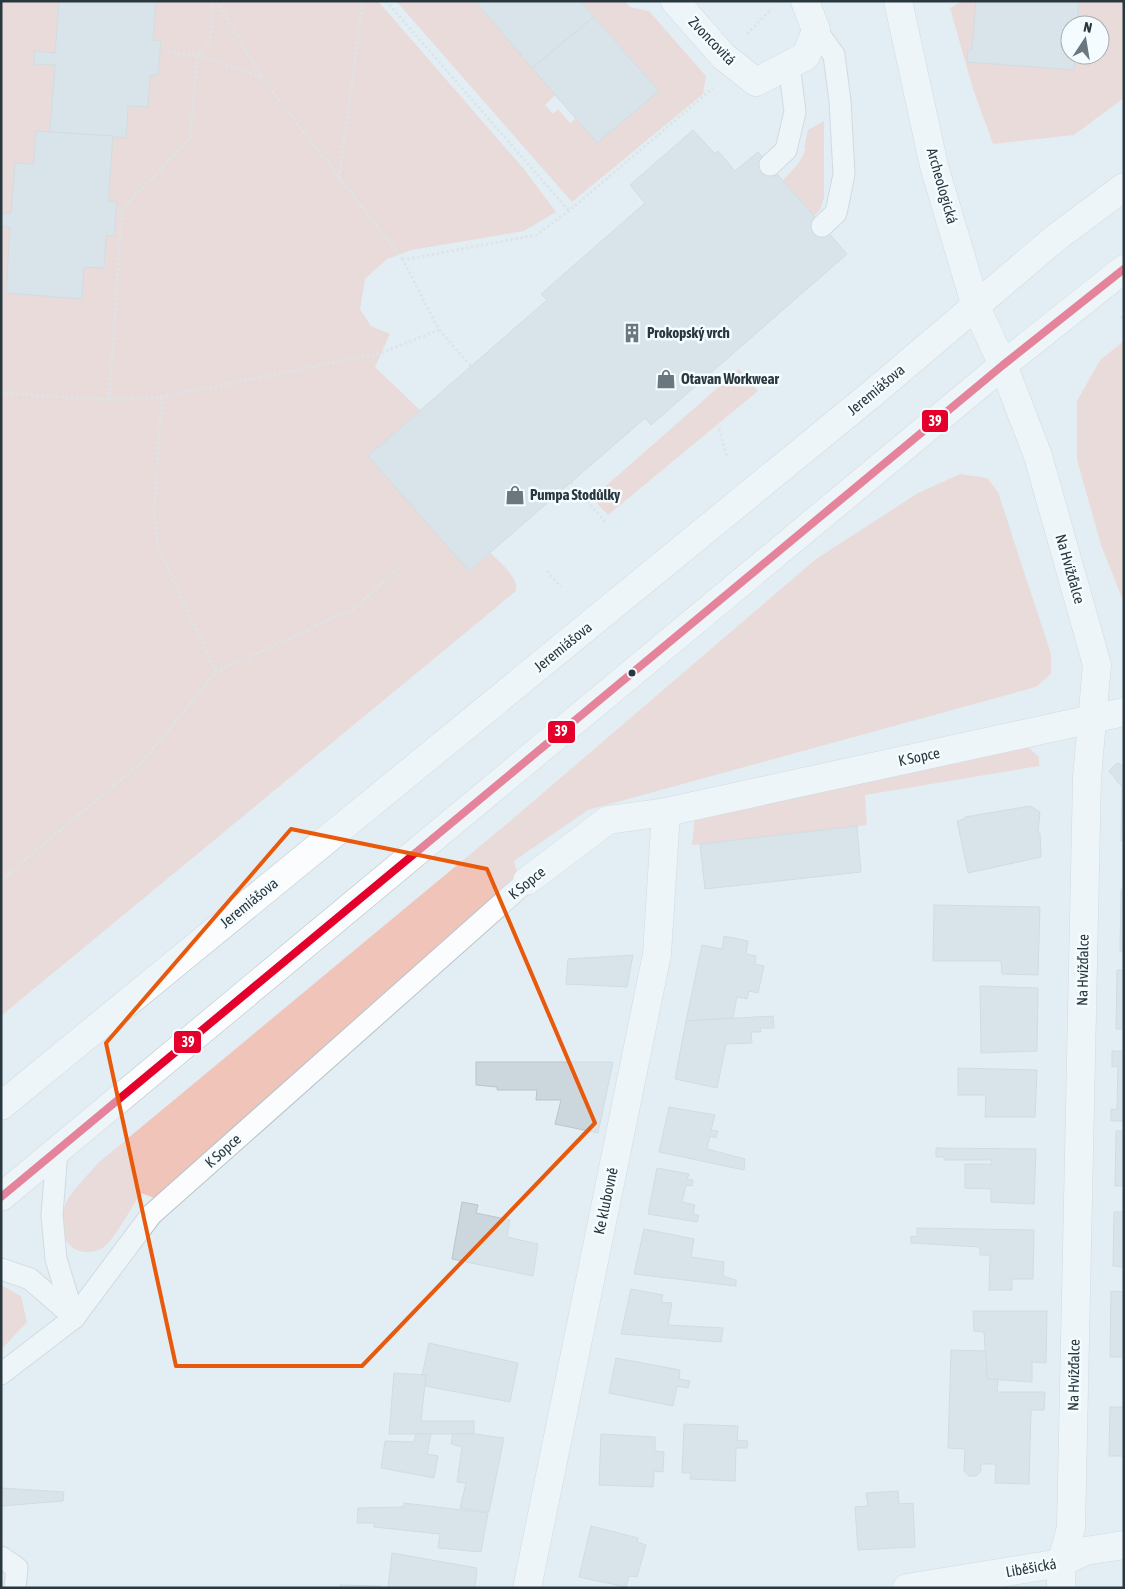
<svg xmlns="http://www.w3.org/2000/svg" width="1125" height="1589" font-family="'Asap Condensed',sans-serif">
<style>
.green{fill:#f0c4b8}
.building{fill:#cbd7dd;stroke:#bac5cb}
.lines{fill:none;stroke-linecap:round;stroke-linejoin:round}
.service-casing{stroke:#b8c3c9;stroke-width:23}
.minor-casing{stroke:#b8c3c9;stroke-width:29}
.secondary-casing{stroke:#b8c3c9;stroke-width:29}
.path{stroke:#d5d8da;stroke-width:3;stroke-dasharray:2.5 2.5;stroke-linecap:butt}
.service{stroke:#fbfcfd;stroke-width:21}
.minor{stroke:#fbfcfd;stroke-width:28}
.secondary{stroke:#fbfcfd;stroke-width:28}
.bus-1-casing{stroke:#f5fcff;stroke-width:11}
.bus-1{stroke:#e4002b;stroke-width:8}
.marked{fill:none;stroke:#e8590c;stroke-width:4;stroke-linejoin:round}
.bus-dot{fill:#29373e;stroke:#f5fcff;stroke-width:2}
.labels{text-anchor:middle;stroke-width:5;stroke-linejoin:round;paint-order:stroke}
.street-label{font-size:15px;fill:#29373e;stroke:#f5fcff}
.poi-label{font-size:15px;font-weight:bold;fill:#29373e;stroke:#f5fcff;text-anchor:start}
.line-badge{stroke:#f5fcff;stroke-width:2}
.badge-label{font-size:14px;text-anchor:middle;font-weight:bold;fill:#fff}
</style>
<rect width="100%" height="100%" fill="#e3eef4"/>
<!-- green -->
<g class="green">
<path d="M 1,1 L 59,1 L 55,53 L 35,51 L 34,64 L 55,65 L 50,132 L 34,164 L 15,163 L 11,213 L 1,213 Z"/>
<path d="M 156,1 L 378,1 L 524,169 L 556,212 L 524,231 L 412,250 L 387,259 L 365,279 L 360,309 L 371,326 L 390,334 L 375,367 L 420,410 L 369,456 L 469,571 L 491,553 C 499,562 522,580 515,592 L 1,1016 L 1,226 L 10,227 L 6,293 L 82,299 L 84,267 L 106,236 L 114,236 L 117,202 L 108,201 L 113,136 L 126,137 L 128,106 L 148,107 L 150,75 L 158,75 L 161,41 L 153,40 Z"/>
<path d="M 396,1 L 475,1 L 556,94 L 545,105 L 553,114 L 558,109 L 570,123 L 576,118 L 598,142 L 658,90 L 581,1 L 625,1 L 630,7 L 649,11 L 706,76 L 703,94 L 572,202 Z"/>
<path d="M 962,1 L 976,1 L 972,50 L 968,50 L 968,62 L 1100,55 L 1100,25 L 1077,25 L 1079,1 L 1124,1 L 1124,98 L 1074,135 L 993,144 L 973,89 L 950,8 Z"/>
<path d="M 824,121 L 824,198 L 820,210 L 814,216 L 783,180 L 798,164 L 806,149 L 804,148 L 808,130 Z"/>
<path d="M 1124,341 L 1124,603 L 1101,545 L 1077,460 L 1077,401 L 1100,360 Z"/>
<path d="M 739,369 L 758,391 L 608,515 L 592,498 Z"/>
<path d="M 960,474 L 987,478 L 998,492 L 1051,654 L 1051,674 L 1036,687 L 588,810 L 514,861 L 519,879 L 157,1199 L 141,1193 C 133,1205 114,1240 104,1247 C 99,1251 92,1252 86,1252 C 62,1251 58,1224 65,1205 C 69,1193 89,1174 98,1163 L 509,822 L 816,559 L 918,493 Z"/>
<path d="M 1028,747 L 1039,757 L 1039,766 L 865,795 L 867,825 L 692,845 L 695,816 Z"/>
<path d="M 1,1285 L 21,1296 L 27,1322 L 1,1350 Z"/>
</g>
<!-- building -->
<g class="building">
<path d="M 59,1 L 156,1 L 153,40 L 161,41 L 158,75 L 150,75 L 148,107 L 128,106 L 126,138 L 50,132 L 55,65 L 34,64 L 35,51 L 55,53 Z"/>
<path d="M 475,1 L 581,1 L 594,17 L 532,68 Z"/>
<path d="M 976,1 L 1079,1 L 1077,25 L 1070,25 L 1070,55 L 1075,55 L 1074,70 L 967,62 L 968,50 L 972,50 Z"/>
<path d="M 594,17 L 659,91 L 597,143 L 532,68 Z"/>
<path d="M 693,130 L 715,154 L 718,151 L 735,171 L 758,152 L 847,254 L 651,425 L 645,418 L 469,571 L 368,456 L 547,300 L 541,294 L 645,203 L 630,185 Z"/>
<path d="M 36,131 L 113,136 L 108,201 L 117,202 L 114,236 L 106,236 L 104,268 L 84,267 L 82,299 L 6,293 L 10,227 L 1,226 L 1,213 L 11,213 L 15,163 L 34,164 Z"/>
<path d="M 1117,763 L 1124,766 L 1124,841 L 1121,841 L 1122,787 L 1109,771 Z"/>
<path d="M 1030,806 L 1040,812 L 1038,833 L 1040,833 L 1041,857 L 968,873 L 957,821 L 965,819 L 965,817 Z"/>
<path d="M 857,826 L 861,872 L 705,889 L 700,844 Z"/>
<path d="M 1121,889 L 1124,889 L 1124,951 L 1120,951 Z"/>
<path d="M 934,905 L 1040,907 L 1038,975 L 1002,974 L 1001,961 L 933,961 Z"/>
<path d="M 724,936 L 748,941 L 746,954 L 756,956 L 755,964 L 764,966 L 758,993 L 749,991 L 747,999 L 737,997 L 733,1018 L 686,1021 L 702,945 L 722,949 Z"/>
<path d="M 633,955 L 627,987 L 566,984 L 568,959 Z"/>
<path d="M 1117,970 L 1124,970 L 1124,1029 L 1116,1029 Z"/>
<path d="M 980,986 L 1038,988 L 1037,1051 L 981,1053 Z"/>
<path d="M 773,1016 L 774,1028 L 760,1028 L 761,1032 L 751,1032 L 752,1043 L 726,1044 L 717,1088 L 675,1079 L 686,1021 Z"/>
<path d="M 1112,1051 L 1124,1051 L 1124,1121 L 1111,1121 L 1111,1109 L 1117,1110 L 1118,1066 L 1112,1067 Z"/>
<path d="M 476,1062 L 613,1062 L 598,1133 L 555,1124 L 561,1100 L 536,1100 L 537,1090 L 497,1090 L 497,1087 L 476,1085 Z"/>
<path d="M 958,1068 L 1037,1070 L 1035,1117 L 985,1117 L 986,1095 L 958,1095 Z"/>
<path d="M 669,1107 L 715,1115 L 711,1130 L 718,1131 L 716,1138 L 710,1136 L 707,1149 L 745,1159 L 744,1170 L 659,1152 Z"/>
<path d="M 1116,1131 L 1124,1131 L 1124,1186 L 1115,1186 Z"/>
<path d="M 936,1148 L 1036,1149 L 1034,1204 L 991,1202 L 991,1189 L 965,1188 L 965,1164 L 992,1164 L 991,1160 L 944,1160 L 944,1157 L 936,1157 Z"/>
<path d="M 657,1168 L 689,1174 L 687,1179 L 693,1180 L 692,1186 L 686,1185 L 682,1202 L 695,1205 L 693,1214 L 699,1215 L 697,1222 L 648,1214 Z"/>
<path d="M 462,1202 L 478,1205 L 476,1213 L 510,1220 L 507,1237 L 538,1244 L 533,1276 L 452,1259 Z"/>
<path d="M 1114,1212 L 1124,1212 L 1124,1267 L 1113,1266 Z"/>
<path d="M 917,1228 L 1034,1230 L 1033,1279 L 1012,1279 L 1012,1290 L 989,1290 L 990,1255 L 980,1255 L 980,1247 L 911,1243 L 911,1236 L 917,1237 Z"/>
<path d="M 644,1229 L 694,1239 L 691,1257 L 724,1262 L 723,1276 L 736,1280 L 736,1286 L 634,1274 Z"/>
<path d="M 631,1289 L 663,1295 L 661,1302 L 672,1303 L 668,1325 L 723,1328 L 721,1342 L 621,1334 Z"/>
<path d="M 1111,1291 L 1124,1292 L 1124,1357 L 1110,1357 Z"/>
<path d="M 973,1311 L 1047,1311 L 1046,1363 L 1032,1362 L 1032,1382 L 987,1379 L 984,1332 L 974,1331 Z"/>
<path d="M 429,1343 L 518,1363 L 510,1402 L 425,1386 L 426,1375 L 422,1375 Z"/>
<path d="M 951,1350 L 986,1351 L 987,1379 L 998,1379 L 997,1392 L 1045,1392 L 1044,1410 L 1031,1410 L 1029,1484 L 995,1483 L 996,1464 L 981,1464 L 981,1471 L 976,1476 L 969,1476 L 964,1471 L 965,1449 L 948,1448 Z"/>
<path d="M 616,1358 L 680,1370 L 679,1379 L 690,1381 L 688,1388 L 677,1386 L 673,1406 L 609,1393 Z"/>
<path d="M 394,1373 L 426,1375 L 421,1421 L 474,1421 L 474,1434 L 389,1434 Z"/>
<path d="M 1110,1407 L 1124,1407 L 1124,1456 L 1109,1456 Z"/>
<path d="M 684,1424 L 738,1426 L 737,1440 L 748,1441 L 747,1448 L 736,1448 L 735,1481 L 690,1479 L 691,1473 L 682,1473 Z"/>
<path d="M 416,1434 L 431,1434 L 427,1454 L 438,1456 L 434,1478 L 381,1468 L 385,1441 L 414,1442 Z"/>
<path d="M 453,1434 L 474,1434 L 504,1438 L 489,1512 L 460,1508 L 466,1483 L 457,1482 L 462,1447 L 451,1444 Z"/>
<path d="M 601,1434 L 655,1437 L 655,1451 L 664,1452 L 663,1472 L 654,1471 L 653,1487 L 599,1485 Z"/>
<path d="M 1,1488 L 64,1492 L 63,1501 L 1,1506 Z"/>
<path d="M 898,1491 L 899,1504 L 913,1503 L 915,1547 L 858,1550 L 855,1507 L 868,1506 L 866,1493 Z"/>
<path d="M 404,1503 L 488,1513 L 481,1552 L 438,1548 L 440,1534 L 374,1527 L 374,1523 L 357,1523 L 358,1508 L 404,1507 Z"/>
<path d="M 591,1526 L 638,1538 L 637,1542 L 646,1545 L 637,1577 L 629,1576 L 626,1587 L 579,1577 Z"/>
<path d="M 392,1553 L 477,1568 L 475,1588 L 388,1588 Z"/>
<path d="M 340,1585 L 381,1586 L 381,1588 L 340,1588 Z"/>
</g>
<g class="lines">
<defs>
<g id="service">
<path d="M 816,30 L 834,55 L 840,101 L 844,174 L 836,213 L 822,226"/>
<path d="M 770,165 L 786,150 L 795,112 L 789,64"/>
<path d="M 57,1150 L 52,1215 L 56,1259 L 74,1318"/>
<path d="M 1,1269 L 30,1279 L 74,1317"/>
<path d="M 1,1374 L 74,1318 L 151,1215 L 527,881"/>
<path d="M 1,1557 L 17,1568 L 15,1588"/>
</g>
<g id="minor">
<path d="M 675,1 L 723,56 L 756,82 L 806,56 L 816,30 L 805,1"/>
<path d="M 898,1 L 934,166 L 976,307 L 1003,365 L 1038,456 L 1097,665 L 1087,777 L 1071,1528 L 1061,1563 L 1061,1588"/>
<path d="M 527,881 L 608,820 L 666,812 L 1124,712"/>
<path d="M 527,1588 L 657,954 L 666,812"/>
<path d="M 907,1588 L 1061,1563 L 1085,1551 L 1124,1545"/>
</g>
<g id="secondary">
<path d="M 1,1106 L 873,393 L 1058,236 L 1124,187"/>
<path d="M 1,1197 L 1003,365 L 1124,269"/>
</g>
</defs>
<!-- service casing -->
<use href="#service" class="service-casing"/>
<!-- minor casing -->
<use href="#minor" class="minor-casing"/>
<!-- secondary casing -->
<use href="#secondary" class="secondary-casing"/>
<!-- path -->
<g class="path">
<path d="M 213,1 L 210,42 L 197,55 L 262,78 L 403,260"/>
<path d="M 216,1 L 262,77"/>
<path d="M 386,1 L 569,211"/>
<path d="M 747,34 L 772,8"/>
<path d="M 339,178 L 363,1"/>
<path d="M 1121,318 L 1124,316"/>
<path d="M 439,330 L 471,366"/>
<path d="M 1,393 L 109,400 L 162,397 L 381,353 L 439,330 L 403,260 L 536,235 L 569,211 L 713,88"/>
<path d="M 162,397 L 154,511 L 158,548 L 216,672"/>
<path d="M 109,400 L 122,209 L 190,139 L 197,55 L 165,52"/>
<path d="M 719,429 L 727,457"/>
<path d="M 571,482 L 606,523"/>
<path d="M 547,571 L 561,587"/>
<path d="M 1,880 L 143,761 L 216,672 L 355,608 L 400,566"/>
</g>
<!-- service -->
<use href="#service" class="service"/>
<!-- minor -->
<use href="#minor" class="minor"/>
<!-- secondary -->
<use href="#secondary" class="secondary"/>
<defs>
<path id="bus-1" d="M 1,1197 L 1003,365 L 1124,269"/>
</defs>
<!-- bus-1 casing -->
<use href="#bus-1" class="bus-1-casing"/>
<!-- bus-1 -->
<use href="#bus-1" class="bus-1"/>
</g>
<!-- marked area -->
<path d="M0 0H1125V1589H0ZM 291,829 L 487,869 L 595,1123 L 362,1366 L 176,1366 L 106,1043 Z" fill="#e3eef4" fill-opacity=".55" fill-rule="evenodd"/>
<path class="marked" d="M 291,829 L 487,869 L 595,1123 L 362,1366 L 176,1366 L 106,1043 Z"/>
<!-- icons -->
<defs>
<symbol id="building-bare" viewBox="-9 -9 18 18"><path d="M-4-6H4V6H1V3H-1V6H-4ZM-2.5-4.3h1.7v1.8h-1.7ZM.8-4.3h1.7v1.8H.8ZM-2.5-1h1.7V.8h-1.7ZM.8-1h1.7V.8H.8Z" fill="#6a777e" stroke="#f5fcff" stroke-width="2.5" paint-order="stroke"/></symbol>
<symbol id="shop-bare" viewBox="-9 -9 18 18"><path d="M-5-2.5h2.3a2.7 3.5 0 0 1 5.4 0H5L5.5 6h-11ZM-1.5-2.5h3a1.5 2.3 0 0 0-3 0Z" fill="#6a777e" stroke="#f5fcff" stroke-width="2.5" paint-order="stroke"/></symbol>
</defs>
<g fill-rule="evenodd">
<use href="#building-bare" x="618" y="319" width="28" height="28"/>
<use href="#shop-bare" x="652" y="365" width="28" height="28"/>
<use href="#shop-bare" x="501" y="481" width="28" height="28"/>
</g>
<!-- markers -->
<circle class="bus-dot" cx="632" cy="673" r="4.5"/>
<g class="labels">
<!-- street labels -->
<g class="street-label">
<text transform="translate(712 41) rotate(46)" y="5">Zvoncovitá</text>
<text transform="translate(942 186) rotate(74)" y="5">Archeologická</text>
<text transform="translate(876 390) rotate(-40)" y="5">Jeremiášova</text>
<text transform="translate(1070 569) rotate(74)" y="5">Na Hvížďalce</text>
<text transform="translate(563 647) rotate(-39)" y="5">Jeremiášova</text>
<text transform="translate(919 757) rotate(-12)" y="5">K Sopce</text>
<text transform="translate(527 883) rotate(-39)" y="5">K Sopce</text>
<text transform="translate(249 903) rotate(-39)" y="5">Jeremiášova</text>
<text transform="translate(1083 970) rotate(-89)" y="5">Na Hvížďalce</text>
<text transform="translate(223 1151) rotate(-42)" y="5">K Sopce</text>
<text transform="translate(606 1201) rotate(-78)" y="5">Ke klubovně</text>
<text transform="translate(1074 1375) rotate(-89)" y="5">Na Hvížďalce</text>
<text transform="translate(1031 1568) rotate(-10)" y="5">Liběšická</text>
</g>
<!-- poi labels -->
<g class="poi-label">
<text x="647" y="338">Prokopský vrch</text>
<text x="681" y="384">Otavan Workwear</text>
<text x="530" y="500">Pumpa Stodůlky</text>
</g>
</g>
<g class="line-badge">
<rect x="921" y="409" width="28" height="24" rx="5" fill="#e4002b"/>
<rect x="547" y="720" width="29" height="24" rx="5" fill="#e4002b"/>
<rect x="173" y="1030" width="29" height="24" rx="5" fill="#e4002b"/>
</g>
<g class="badge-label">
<text x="935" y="426">39</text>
<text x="561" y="736">39</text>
<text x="188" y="1047">39</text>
</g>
<!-- border -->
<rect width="1125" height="1589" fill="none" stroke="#29373e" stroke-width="5"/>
<!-- north arrow -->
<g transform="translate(1085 40) rotate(12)"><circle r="24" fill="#f5fcff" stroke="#a3adb2"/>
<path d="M0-4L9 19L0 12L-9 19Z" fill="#6a777e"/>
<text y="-8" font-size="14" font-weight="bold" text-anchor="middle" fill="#29373e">N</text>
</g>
</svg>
